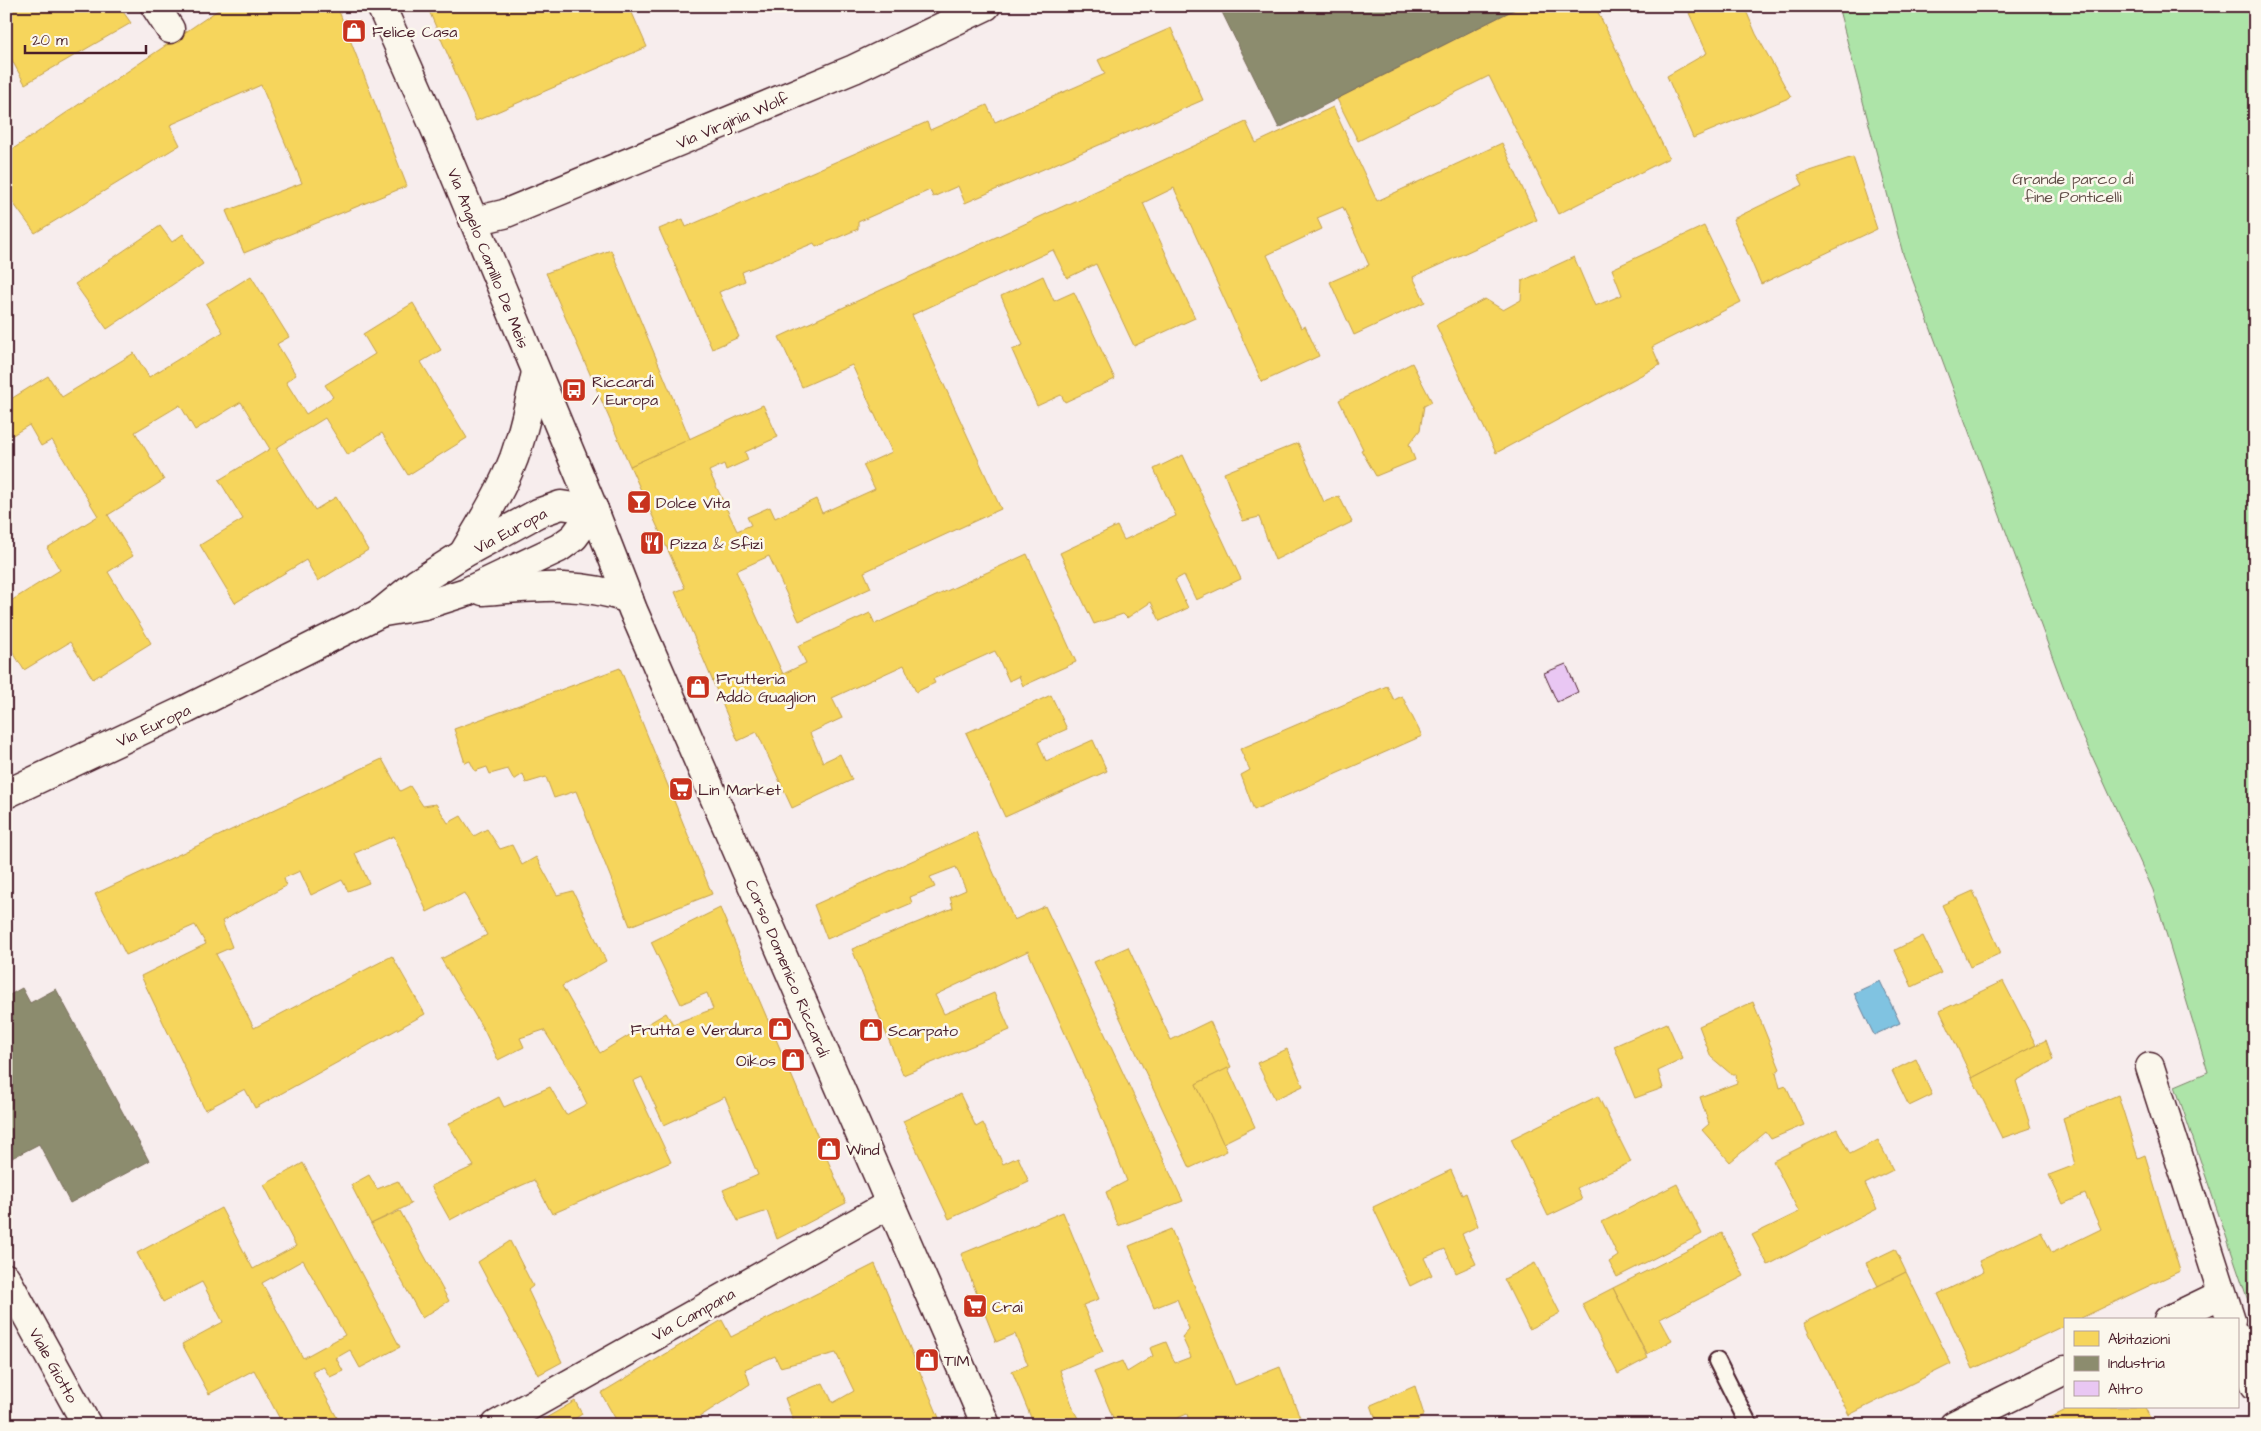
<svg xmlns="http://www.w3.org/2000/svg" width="2261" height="1431" font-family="'Architects Daughter',sans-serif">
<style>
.green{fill:#ade4a8;stroke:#7c826a}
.water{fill:#80c3e1;stroke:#6a8198}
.homes{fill:#f6d55c;stroke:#c29e4d;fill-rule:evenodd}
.industry{fill:#8c8c6e;stroke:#786b5a}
.building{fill:#e9c7f3;stroke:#4a1f2b}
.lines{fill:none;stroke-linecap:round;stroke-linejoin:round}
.lane-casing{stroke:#4a1f2b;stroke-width:20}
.street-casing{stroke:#4a1f2b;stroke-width:31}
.secondary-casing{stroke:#4a1f2b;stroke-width:31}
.lane{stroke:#fbf7ec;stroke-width:16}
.street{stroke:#fbf7ec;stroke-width:28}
.secondary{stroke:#fbf7ec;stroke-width:28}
.labels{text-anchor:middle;stroke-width:5;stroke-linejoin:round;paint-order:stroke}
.poi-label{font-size:16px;fill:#4a1f2b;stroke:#fbf7ec;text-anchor:start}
.street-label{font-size:16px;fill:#4a1f2b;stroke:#fbf7ec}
.park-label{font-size:16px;fill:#63504a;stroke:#fbf7ec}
</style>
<rect width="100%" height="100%" fill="#f7eded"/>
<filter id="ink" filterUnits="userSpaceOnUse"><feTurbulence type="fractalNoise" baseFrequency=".02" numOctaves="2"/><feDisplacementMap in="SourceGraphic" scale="10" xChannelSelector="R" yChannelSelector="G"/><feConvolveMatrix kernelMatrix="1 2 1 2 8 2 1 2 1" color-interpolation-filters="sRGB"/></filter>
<g filter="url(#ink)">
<!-- green -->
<path class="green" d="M 1838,6 L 2255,6 L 2255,1321 L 2175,1086 L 2208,1072 L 2153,890 L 2077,723 L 1903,254 Z"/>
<!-- water -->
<path class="water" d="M 1880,981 L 1900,1023 L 1874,1035 L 1854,993 Z"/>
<!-- homes -->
<g class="homes">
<path d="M 6,6 L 119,6 L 131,23 L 25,84 L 9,55 L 6,57 Z"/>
<path d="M 224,6 L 337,6 L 407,186 L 244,253 L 226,211 L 302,183 L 261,85 L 170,125 L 180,145 L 35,233 L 6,193 L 6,152 L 7,153 Z"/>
<path d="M 427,6 L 629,6 L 647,47 L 476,121 Z"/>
<path d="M 1521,6 L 1595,6 L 1669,158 L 1558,214 L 1489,76 L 1358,141 L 1337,99 Z"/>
<path d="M 1704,6 L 1744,6 L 1756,34 L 1791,97 L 1693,138 L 1667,76 L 1707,53 L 1689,13 Z"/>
<path d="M 1171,28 L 1203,100 L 965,203 L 958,186 L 933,197 L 930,190 L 858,222 L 858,229 L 816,247 L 814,243 L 742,272 L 745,281 L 719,292 L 739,337 L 712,349 L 659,229 L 683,219 L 686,227 L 927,122 L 930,130 L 987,105 L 995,122 L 1105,74 L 1098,60 Z"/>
<path d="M 1333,107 L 1377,201 L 1502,143 L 1537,220 L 1413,277 L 1425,302 L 1354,335 L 1330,282 L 1369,265 L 1343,207 L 1317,218 L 1322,229 L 1267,255 L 1301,328 L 1305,326 L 1319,356 L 1262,382 L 1174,188 L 1143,203 L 1195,318 L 1134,346 L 1096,264 L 1067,278 L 1053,250 L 912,315 L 1001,509 L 864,572 L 871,588 L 799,621 L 769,556 L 736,571 L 783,674 L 806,663 L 798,646 L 870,613 L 875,624 L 1027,554 L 1076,662 L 1023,686 L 1019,676 L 1009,681 L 995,651 L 933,679 L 935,683 L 916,692 L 904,665 L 832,698 L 842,718 L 810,733 L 823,762 L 840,754 L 852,780 L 792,808 L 757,732 L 738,741 L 675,592 L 685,588 L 630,466 L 763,405 L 778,437 L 745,452 L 748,460 L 726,470 L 724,464 L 709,471 L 737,531 L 751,525 L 747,517 L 770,507 L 775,518 L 816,499 L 822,513 L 875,489 L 863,465 L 892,452 L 852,365 L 802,387 L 779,337 L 1246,122 L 1256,143 Z"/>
<path d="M 1853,157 L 1877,229 L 1761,284 L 1733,219 L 1803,185 L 1798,175 Z"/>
<path d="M 160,226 L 172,242 L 183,234 L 203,264 L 107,329 L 75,284 Z"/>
<path d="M 1704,226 L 1741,302 L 1652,347 L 1660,365 L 1496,453 L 1436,325 L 1485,299 L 1503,310 L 1521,300 L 1522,281 L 1574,257 L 1595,306 L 1622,295 L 1612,269 Z"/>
<path d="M 611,250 L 690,439 L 630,466 L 546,273 Z"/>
<path d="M 251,276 L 289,337 L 277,344 L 296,375 L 286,382 L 306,414 L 333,397 L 325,385 L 375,354 L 363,334 L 413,303 L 441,350 L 421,362 L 467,438 L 408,475 L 382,433 L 348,455 L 325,418 L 276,448 L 315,510 L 336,497 L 368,550 L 318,581 L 306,560 L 235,603 L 200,545 L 243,519 L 219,480 L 270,449 L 241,402 L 195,430 L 180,405 L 135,432 L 164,480 L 108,515 L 133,556 L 108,572 L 151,643 L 93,679 L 70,642 L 24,670 L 6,641 L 6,604 L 60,570 L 47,548 L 98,516 L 52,440 L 41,446 L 29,425 L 6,439 L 6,402 L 48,376 L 62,397 L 134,353 L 149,377 L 223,332 L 206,304 Z"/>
<path d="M 1043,276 L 1054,301 L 1074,292 L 1115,379 L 1065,402 L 1061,395 L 1037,406 L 1012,350 L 1023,345 L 1001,296 Z"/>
<path d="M 1412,363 L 1432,402 L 1424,406 L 1420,430 L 1409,444 L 1415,460 L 1376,476 L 1361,450 L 1363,449 L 1339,400 Z"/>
<path d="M 1298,443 L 1324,502 L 1339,496 L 1352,522 L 1275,560 L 1259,517 L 1243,521 L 1224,473 Z"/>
<path d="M 1183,455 L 1241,579 L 1196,600 L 1184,575 L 1175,580 L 1188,608 L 1160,621 L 1151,602 L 1127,618 L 1123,614 L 1094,624 L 1060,553 L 1117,526 L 1124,540 L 1176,516 L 1154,469 Z"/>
<path d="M 620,668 L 712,894 L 630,926 L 576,791 L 554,798 L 546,777 L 526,783 L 523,774 L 514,780 L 508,769 L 490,774 L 487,767 L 475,771 L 470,761 L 465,763 L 454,729 Z"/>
<path d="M 1387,686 L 1394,700 L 1402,696 L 1422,736 L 1254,810 L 1241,775 L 1250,770 L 1240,749 Z"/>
<path d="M 1051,695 L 1067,729 L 1038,742 L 1046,761 L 1093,740 L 1107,771 L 1005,817 L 966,733 Z"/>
<path d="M 382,759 L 400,791 L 410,786 L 423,806 L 436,804 L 448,823 L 461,816 L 474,836 L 487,829 L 500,849 L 512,845 L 522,865 L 536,857 L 557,895 L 573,891 L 606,961 L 562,986 L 600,1053 L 666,1013 L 673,1024 L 713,1009 L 707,993 L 681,1004 L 651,942 L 720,908 L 846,1203 L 777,1239 L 767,1211 L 738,1221 L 723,1190 L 758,1175 L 725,1097 L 664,1125 L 642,1077 L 633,1081 L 671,1162 L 552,1214 L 534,1180 L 486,1201 L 450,1220 L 431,1186 L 474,1166 L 448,1124 L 499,1097 L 504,1107 L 550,1087 L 566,1115 L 587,1104 L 575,1079 L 544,1030 L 520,1038 L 524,1047 L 498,1060 L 485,1032 L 441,959 L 487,935 L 464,893 L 427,912 L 394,836 L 355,853 L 369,883 L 348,891 L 342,880 L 311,895 L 300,871 L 284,878 L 286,886 L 222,921 L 232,947 L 216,954 L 254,1028 L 392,956 L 425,1014 L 255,1108 L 245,1089 L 205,1110 L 141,976 L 206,944 L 195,925 L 126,955 L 95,894 Z"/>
<path d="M 976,832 L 1014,920 L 1045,906 L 1183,1201 L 1118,1226 L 1106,1192 L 1127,1181 L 1097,1105 L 1028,951 L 935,995 L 944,1014 L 994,993 L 1010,1030 L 903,1075 L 852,949 L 953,908 L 950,897 L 966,890 L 956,867 L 930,877 L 935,887 L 910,897 L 912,903 L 827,939 L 814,905 Z"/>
<path d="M 1973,891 L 2001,953 L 1970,967 L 1942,905 Z"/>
<path d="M 1923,936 L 1941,973 L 1912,987 L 1895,950 Z"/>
<path d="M 1128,947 L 1171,1040 L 1210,1021 L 1231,1067 L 1196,1084 L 1227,1151 L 1190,1168 L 1094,962 Z"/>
<path d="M 2003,981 L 2036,1045 L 1972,1078 L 1940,1011 Z"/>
<path d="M 1753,1002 L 1780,1069 L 1776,1072 L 1780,1088 L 1786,1086 L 1804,1125 L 1771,1139 L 1766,1132 L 1730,1162 L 1702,1130 L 1709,1124 L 1700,1097 L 1737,1083 L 1736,1074 L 1731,1074 L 1711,1057 L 1699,1026 Z"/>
<path d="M 1667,1023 L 1683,1059 L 1658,1071 L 1663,1088 L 1635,1098 L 1614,1046 Z"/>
<path d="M 2046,1040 L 2053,1060 L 2016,1081 L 2031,1128 L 2002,1138 L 1972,1078 Z"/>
<path d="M 1287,1049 L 1303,1086 L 1275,1099 L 1257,1063 Z"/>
<path d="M 1916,1059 L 1932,1095 L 1909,1106 L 1892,1071 Z"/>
<path d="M 1228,1068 L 1255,1127 L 1223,1143 L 1196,1084 Z"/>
<path d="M 960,1094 L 976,1127 L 983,1123 L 1003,1164 L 1018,1157 L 1029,1182 L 949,1219 L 903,1121 Z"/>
<path d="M 2118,1095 L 2138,1158 L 2145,1155 L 2180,1271 L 2077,1320 L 2065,1320 L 2065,1325 L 1973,1369 L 1938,1294 L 1984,1272 L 1979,1261 L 2041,1232 L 2052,1253 L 2101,1229 L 2085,1194 L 2063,1204 L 2049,1175 L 2075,1165 L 2063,1118 Z"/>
<path d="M 1598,1096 L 1631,1162 L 1577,1188 L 1582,1200 L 1548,1216 L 1511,1139 Z"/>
<path d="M 1837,1129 L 1850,1154 L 1878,1140 L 1893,1170 L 1865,1184 L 1877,1209 L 1768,1265 L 1752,1235 L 1799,1212 L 1773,1161 Z"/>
<path d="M 303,1163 L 400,1347 L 360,1368 L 350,1350 L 336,1358 L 343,1371 L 330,1377 L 323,1366 L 312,1371 L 341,1425 L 283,1425 L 254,1370 L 209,1394 L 182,1344 L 223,1322 L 202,1282 L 163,1302 L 137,1253 L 221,1208 L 253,1269 L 296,1246 L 264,1185 ZM 303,1260 L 345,1335 L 303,1358 L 262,1283 Z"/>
<path d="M 1451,1170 L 1462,1195 L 1466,1193 L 1478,1226 L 1462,1234 L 1476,1264 L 1456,1273 L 1445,1249 L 1424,1258 L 1432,1275 L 1410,1286 L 1373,1207 Z"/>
<path d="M 369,1175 L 377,1189 L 398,1181 L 411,1204 L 371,1224 L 351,1185 Z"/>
<path d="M 1677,1184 L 1702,1234 L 1617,1277 L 1609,1262 L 1618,1256 L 1602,1222 Z"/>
<path d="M 400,1211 L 449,1301 L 422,1318 L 371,1224 Z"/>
<path d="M 1063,1212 L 1099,1299 L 1083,1305 L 1103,1352 L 1060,1370 L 1074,1411 L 1082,1425 L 1034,1425 L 1012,1371 L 1028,1365 L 1015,1334 L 996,1342 L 961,1254 Z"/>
<path d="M 1171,1229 L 1235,1385 L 1280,1367 L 1303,1425 L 1190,1425 L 1187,1414 L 1161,1425 L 1139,1425 L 1137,1421 L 1127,1425 L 1116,1425 L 1094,1372 L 1122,1361 L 1127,1372 L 1153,1356 L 1150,1348 L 1166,1342 L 1175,1363 L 1191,1357 L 1182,1337 L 1189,1329 L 1177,1299 L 1154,1308 L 1129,1246 Z"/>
<path d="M 1722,1233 L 1744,1276 L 1660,1319 L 1672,1341 L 1647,1354 L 1613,1288 Z"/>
<path d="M 510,1241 L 533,1286 L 528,1290 L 562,1362 L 538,1375 L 478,1262 Z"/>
<path d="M 1895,1249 L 1906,1272 L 1878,1286 L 1866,1263 Z"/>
<path d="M 1535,1263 L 1560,1313 L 1529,1329 L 1504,1279 Z"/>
<path d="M 875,1264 L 942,1425 L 795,1425 L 785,1398 L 823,1383 L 833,1403 L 854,1391 L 836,1353 L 780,1367 L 775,1356 L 745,1369 L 750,1384 L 687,1425 L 619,1425 L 601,1393 L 722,1320 L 731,1337 Z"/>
<path d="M 1906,1272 L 1951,1364 L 1849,1415 L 1804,1323 Z"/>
<path d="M 1613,1288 L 1648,1358 L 1618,1374 L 1582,1304 Z"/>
<path d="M 1415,1386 L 1424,1415 L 1412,1425 L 1378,1425 L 1371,1405 Z"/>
<path d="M 575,1401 L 582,1414 L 566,1425 L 534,1425 Z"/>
<path d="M 2072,1407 L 2145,1407 L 2153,1425 L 2036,1425 Z"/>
</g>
<!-- industry -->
<g class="industry">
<path d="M 1219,6 L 1521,6 L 1279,128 Z"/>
<path d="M 22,988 L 30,1003 L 56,989 L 149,1161 L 70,1203 L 39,1144 L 6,1161 L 6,997 Z"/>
</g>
<!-- building -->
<path class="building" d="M 1566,664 L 1578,692 L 1557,702 L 1544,673 Z"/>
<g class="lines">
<defs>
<path id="lane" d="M 1717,1361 L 1749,1425"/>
<g id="street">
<path d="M 155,6 L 170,29"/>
<path d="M 2150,1067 L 2231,1320"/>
<path d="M 6,1278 L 87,1425"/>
<path d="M 2168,1320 L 2222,1294"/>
<path d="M 2237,1337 L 2255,1385"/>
<path d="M 496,1425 L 890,1204"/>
<path d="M 1954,1425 L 2065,1370"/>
</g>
<g id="secondary">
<path d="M 381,6 L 444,149 L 594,510 L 633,610 L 986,1425"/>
<path d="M 474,221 L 504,214 L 854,69 L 986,6"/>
<path d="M 463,554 C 481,523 501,492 514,458 C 524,430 530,401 536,372"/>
<path d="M 483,591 C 535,587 579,581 629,599"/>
<path d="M 384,612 L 425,605 L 466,592 L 559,548 L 574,537 L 594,510"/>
<path d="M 6,794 L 187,709 L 380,613 L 417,583 L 463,554 L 538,513 L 561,505 L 594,510"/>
</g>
</defs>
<!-- lane casing -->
<use href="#lane" class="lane-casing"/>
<!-- street casing -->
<use href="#street" class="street-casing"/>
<!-- secondary casing -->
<use href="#secondary" class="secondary-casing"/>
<!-- lane -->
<use href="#lane" class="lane"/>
<!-- street -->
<use href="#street" class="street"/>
<!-- secondary -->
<use href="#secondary" class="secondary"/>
</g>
</g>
<!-- icons -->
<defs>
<symbol id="shop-square" viewBox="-11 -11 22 22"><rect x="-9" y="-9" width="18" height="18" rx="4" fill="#c8321e" stroke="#fbf7ec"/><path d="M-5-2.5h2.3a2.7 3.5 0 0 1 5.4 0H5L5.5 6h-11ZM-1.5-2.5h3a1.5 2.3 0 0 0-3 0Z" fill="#fff"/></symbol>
<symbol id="bus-square" viewBox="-11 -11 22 22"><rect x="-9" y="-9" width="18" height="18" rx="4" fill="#c8321e" stroke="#fbf7ec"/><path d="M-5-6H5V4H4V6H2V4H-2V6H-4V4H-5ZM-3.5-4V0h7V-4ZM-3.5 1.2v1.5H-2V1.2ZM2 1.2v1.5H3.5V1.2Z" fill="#fff"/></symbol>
<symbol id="bar-square" viewBox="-11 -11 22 22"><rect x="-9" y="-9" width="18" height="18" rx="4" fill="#c8321e" stroke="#fbf7ec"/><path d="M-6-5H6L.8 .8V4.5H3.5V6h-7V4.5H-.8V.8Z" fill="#fff"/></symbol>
<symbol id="restaurant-square" viewBox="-11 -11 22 22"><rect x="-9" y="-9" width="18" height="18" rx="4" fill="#c8321e" stroke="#fbf7ec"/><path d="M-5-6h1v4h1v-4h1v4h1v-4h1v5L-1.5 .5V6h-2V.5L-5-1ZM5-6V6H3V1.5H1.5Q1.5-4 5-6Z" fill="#fff"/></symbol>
<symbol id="supermarket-square" viewBox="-11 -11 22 22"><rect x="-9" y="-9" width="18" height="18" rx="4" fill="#c8321e" stroke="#fbf7ec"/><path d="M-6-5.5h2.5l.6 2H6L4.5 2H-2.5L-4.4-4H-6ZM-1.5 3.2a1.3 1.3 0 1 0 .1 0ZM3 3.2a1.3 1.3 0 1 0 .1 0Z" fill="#fff"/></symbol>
</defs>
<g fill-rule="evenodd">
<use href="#shop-square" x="340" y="17" width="28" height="28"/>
<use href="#bus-square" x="560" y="376" width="28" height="28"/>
<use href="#bar-square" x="625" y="488" width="28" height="28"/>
<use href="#restaurant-square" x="638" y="529" width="28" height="28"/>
<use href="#shop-square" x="684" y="673" width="28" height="28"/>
<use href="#supermarket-square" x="667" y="775" width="28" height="28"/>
<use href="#shop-square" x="766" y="1015" width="28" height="28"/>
<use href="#shop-square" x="857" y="1016" width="28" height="28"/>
<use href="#shop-square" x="779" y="1046" width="28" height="28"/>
<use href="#shop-square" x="815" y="1135" width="28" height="28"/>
<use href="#supermarket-square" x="961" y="1292" width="28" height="28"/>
<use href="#shop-square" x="913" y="1346" width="28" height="28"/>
</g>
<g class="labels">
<!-- poi labels -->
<g class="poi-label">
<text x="372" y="37">Felice Casa</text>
<text x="592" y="387">Riccardi<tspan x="592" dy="18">/ Europa</tspan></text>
<text x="656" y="508">Dolce Vita</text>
<text x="670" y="549">Pizza &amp; Sfizi</text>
<text x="716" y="684">Frutteria<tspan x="716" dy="18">Addò Guaglion</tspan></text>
<text x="698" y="795">Lin Market</text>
<text x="762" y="1035" text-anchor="end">Frutta e Verdura</text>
<text x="888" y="1036">Scarpato</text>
<text x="776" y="1066" text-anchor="end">Oikos</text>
<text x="846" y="1155">Wind</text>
<text x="992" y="1312">Crai</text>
<text x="944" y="1366">TIM</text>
</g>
<!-- street labels -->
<g class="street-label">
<text transform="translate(732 120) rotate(-23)" y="6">Via Virginia Wolf</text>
<text transform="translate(489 258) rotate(68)" y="6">Via Angelo Camillo De Meis</text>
<text transform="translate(510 530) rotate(-28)" y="6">Via Europa</text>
<text transform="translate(153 725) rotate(-25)" y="6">Via Europa</text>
<text transform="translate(788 968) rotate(67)" y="6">Corso Domenico Riccardi</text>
<text transform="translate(693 1314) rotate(-29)" y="6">Via Campana</text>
<text transform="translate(54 1365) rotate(61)" y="6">Viale Giotto</text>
</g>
<!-- park labels -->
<g class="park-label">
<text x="2073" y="184">Grande parco di<tspan x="2073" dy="18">fine Ponticelli</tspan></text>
</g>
</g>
<!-- margin -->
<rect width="2261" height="1431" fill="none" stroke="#fbf7ec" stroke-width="25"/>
<rect x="12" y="12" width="2236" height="1406" fill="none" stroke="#4a1f2b" stroke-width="2" filter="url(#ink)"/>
<!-- legend -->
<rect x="2064" y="1318" width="175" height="90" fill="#fbf7ec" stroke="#b4a19f"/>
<rect x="2074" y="1331" width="25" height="15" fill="#f6d55c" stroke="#b4a19f"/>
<text x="2108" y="1344" font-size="15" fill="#4a1f2b">Abitazioni</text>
<rect x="2074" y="1356" width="25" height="15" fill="#8c8c6e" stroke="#b4a19f"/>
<text x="2108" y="1368" font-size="15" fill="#4a1f2b">Industria</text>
<rect x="2074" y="1381" width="25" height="15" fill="#e9c7f3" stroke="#b4a19f"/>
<text x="2108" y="1394" font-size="15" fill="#4a1f2b">Altro</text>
<!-- scale -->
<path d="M25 45v8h121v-8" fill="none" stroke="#4a1f2b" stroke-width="2.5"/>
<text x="32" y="45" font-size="15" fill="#4a1f2b" stroke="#fbf7ec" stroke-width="4" paint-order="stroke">20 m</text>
</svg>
